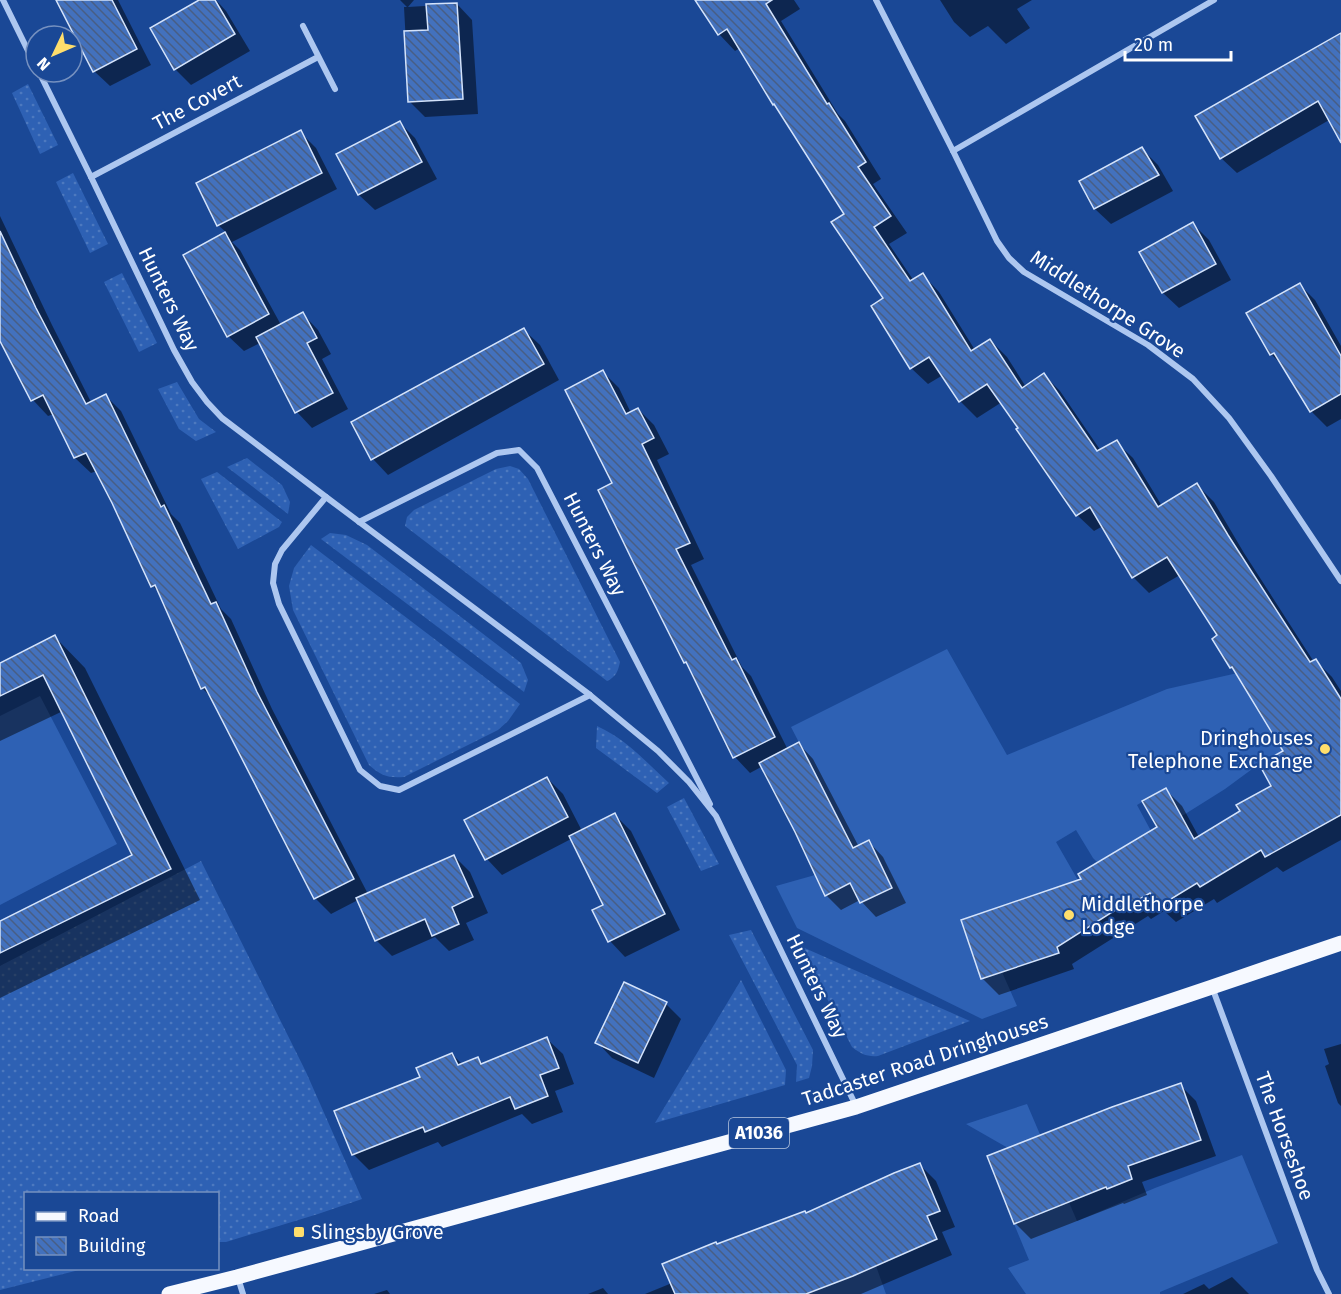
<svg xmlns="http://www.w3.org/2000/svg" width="1341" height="1294" font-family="'Fira Sans',sans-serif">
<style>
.grass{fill:url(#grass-dots)}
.garden{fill:#2e61b4}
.shadow{fill:#0007}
.building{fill:url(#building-back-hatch);stroke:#d4e3fb;stroke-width:1.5}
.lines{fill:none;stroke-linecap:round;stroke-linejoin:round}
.street{stroke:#adc7f0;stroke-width:6}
.primary{stroke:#f6f9ff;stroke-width:15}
.poi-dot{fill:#ffde6c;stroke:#1a4896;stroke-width:2}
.labels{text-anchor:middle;stroke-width:4.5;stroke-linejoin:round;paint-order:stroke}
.shield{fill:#1a4896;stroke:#bac8e0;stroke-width:1.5}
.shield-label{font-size:18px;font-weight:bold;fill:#fff}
.street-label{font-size:20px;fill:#fff;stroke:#1a4896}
.poi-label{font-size:20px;fill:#fff;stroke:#1a4896;text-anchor:start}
</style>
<defs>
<pattern id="grass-dots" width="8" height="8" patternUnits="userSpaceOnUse" patternTransform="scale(1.5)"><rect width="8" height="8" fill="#2e61b4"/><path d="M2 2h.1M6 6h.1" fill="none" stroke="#4d79bf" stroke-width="1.8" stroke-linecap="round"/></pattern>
<pattern id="building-back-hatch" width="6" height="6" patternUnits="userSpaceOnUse" patternTransform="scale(1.5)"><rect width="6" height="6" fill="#4371bd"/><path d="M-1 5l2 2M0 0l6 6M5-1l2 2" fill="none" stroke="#485e84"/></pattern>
</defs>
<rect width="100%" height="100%" fill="#1a4896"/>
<!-- grass -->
<g class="grass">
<path d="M 28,84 L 58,145 L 40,154 L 12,93 Z"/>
<path d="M 73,173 L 108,244 L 90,253 L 56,182 Z"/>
<path d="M 122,273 L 157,343 L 139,352 L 104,282 Z"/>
<path d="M 177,382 L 199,419 L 216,432 L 196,441 L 179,429 L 158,389 Z"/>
<path d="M 247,458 L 282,485 L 290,502 L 288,514 L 227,467 Z"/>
<path d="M 510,466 L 519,469 L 528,479 L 620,662 C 618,671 616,677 607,681 L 405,526 L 407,517 L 414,510 L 496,469 Z"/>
<path d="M 217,472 L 282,522 L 279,527 L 238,549 L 201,479 Z"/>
<path d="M 330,533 L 346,535 L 367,545 L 521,663 L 528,680 L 524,692 L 321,539 Z"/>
<path d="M 311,545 L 520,704 L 508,721 L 498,730 L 404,777 C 387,778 382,776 369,765 L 293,610 L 289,586 L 294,568 Z"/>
<path d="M 597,726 C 626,739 646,762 669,783 L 657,793 L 596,748 Z"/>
<path d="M 684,798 L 719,864 L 701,871 L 667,807 Z"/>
<path d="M 201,861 L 306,1072 L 362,1199 L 318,1214 L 226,1242 L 218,1242 L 218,1194 L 26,1194 L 26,1268 L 83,1269 L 0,1290 L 0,966 Z"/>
<path d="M 751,930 L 813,1050 L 812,1066 L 809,1078 L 796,1082 L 797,1065 L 729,935 Z"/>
<path d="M 800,946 L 970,1021 L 878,1056 C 867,1057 861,1054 852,1047 Z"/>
<path d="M 741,980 L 786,1070 L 785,1085 L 655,1123 Z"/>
</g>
<!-- garden -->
<g class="garden">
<path d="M 947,649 L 1007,755 L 1167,689 L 1242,672 L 1285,750 L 1259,764 L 1225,789 L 1182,816 L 1166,788 L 1137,805 L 1151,831 L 1097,862 L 1093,858 L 1076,830 L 1056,842 L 1079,882 L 1039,894 L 961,920 L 981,979 L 1002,972 L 1017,1006 L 982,1019 L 797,928 L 776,886 L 815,875 L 825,895 L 850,883 L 860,903 L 892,888 L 841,854 L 842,826 L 791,727 Z"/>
<path d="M 40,696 L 117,844 L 0,905 L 0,716 Z"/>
<path d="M 1027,1104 L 1077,1221 L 1155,1188 L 1242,1155 L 1278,1243 L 1160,1292 L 1160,1294 L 1026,1294 L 1008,1268 L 1029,1260 L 1014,1224 L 1057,1207 L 1008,1148 L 966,1124 Z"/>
<path d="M 876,1266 L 886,1294 L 806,1294 Z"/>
</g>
<!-- shadow -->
<g class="shadow">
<path d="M 58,0 L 118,0 L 151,65 L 110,86 L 94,71 Z"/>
<path d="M 202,0 L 216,0 L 226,11 L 250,51 L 191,85 L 175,69 Z"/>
<path d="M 400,0 L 414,0 L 408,7 L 457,4 L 472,20 L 478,114 L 425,117 L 409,101 L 404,7 L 407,7 Z"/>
<path d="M 697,0 L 794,0 L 800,9 L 781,21 L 838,114 L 845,121 L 881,179 L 873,184 L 907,233 L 889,244 L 914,281 L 923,275 L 939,292 L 975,350 L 990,340 L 1007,357 L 1026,387 L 1044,375 L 1060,391 L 1101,451 L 1116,442 L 1133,458 L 1162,506 L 1197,485 L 1214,502 L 1244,553 L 1314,662 L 1316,661 L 1332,677 L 1341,691 L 1341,840 L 1283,872 L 1277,867 L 1217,903 L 1214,899 L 1176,922 L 1164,911 L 1151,919 L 1148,916 L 1072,964 L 1074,969 L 999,995 L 982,978 L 1083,880 L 1159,827 L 1166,790 L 1182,806 L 1199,837 L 1242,812 L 1273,787 L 1285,751 L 1237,672 L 1232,667 L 1219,636 L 1180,575 L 1149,593 L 1133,577 L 1103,526 L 1094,531 L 1077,515 L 1002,402 L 977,418 L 960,401 L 943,375 L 928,384 L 911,368 L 885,299 L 846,215 L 740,48 L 735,51 L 719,34 Z"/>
<path d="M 940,0 L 1032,0 L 1017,9 L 1030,28 L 1006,44 L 988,26 L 970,37 L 954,22 Z"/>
<path d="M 1341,35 L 1341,129 L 1331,119 L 1237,173 L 1221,158 Z"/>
<path d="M 400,123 L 415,138 L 437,179 L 375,210 L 359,195 L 338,155 Z"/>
<path d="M 300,132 L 316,148 L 337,189 L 232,242 L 240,250 L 281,325 L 303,314 L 318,330 L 331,354 L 322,359 L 348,409 L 312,428 L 297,412 L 260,343 L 244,351 L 228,336 L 185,255 L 227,233 L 218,225 Z"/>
<path d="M 1142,149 L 1158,165 L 1173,191 L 1111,224 L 1095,209 L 1081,182 Z"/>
<path d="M 0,216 L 52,325 L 91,402 L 106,396 L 121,411 L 171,514 L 180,523 L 221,609 L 231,619 L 272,709 L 368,894 L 454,856 L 470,872 L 488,913 L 466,923 L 474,940 L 449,951 L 435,937 L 392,956 L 376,940 L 358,900 L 331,914 L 315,898 L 212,698 L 202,688 L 161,595 L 153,586 L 97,471 L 91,473 L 75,458 L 54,414 L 48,416 L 33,400 L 0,337 Z"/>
<path d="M 1193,224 L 1209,240 L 1231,280 L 1179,308 L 1163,293 L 1141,253 Z"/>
<path d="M 1300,285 L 1315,300 L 1341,346 L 1341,419 L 1327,427 L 1312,412 L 1284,367 L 1271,354 Z"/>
<path d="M 524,330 L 540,345 L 559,380 L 388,475 L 373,459 L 353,423 Z"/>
<path d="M 603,372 L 619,388 L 631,413 L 638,409 L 654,425 L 669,454 L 657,460 L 704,559 L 691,565 L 742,667 L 751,676 L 788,750 L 799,744 L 813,759 L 859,847 L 869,842 L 883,857 L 906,903 L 876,917 L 860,900 L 841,910 L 826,895 L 763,766 L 750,773 L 735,757 L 689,665 L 686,662 L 614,484 Z"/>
<path d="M 55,637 L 85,668 L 200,900 L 0,998 L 0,922 L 134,856 L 63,711 L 0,741 L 0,664 Z"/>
<path d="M 547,778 L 563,794 L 582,831 L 615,815 L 631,831 L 680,930 L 625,957 L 610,941 L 594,911 L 605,906 L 571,839 L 502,875 L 487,859 Z"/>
<path d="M 666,1004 L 681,1019 L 654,1078 L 612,1058 L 597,1042 Z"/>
<path d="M 547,1039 L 563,1054 L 574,1084 L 555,1091 L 563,1112 L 532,1124 L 522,1114 L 442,1147 L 438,1142 L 369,1170 L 353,1154 L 422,1078 L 452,1054 L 463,1065 L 478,1059 L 483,1064 Z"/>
<path d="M 1341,1044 L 1341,1106 L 1338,1103 L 1325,1066 L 1329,1064 L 1324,1049 Z"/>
<path d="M 1180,1085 L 1196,1101 L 1216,1156 L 1142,1182 L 1147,1195 L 1124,1204 L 1123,1203 L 1031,1239 L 1015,1223 Z"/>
<path d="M 920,1165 L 936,1181 L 955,1227 L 942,1232 L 952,1255 L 861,1294 L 645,1294 L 672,1283 L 718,1245 L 807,1215 Z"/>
<path d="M 1232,1277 L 1249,1294 L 1183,1294 L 1204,1284 L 1209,1289 Z"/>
<path d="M 603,1288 L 608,1294 L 588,1294 Z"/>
<path d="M 387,1290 L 390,1294 L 374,1294 Z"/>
</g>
<!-- building -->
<g class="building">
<path d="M 56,0 L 112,0 L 137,49 L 93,72 Z"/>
<path d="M 199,0 L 215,0 L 235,34 L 174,70 L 150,28 Z"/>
<path d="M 695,0 L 772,0 L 766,4 L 827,104 L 829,103 L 866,162 L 858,167 L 891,216 L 874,227 L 910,281 L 923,273 L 971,351 L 990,339 L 1022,388 L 1044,373 L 1097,451 L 1117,440 L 1158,507 L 1197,483 L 1228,535 L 1310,662 L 1316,659 L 1341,699 L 1341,815 L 1265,857 L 1261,850 L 1200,887 L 1197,883 L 1158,907 L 1150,893 L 1133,903 L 1131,900 L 1057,947 L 1059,953 L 981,979 L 961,920 L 1081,879 L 1078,874 L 1157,827 L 1142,801 L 1166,788 L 1194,839 L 1240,811 L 1236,805 L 1271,786 L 1259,764 L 1283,751 L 1232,667 L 1230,668 L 1212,639 L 1217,635 L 1167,557 L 1132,578 L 1090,507 L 1076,516 L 1016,429 L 1018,428 L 987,384 L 959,402 L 929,357 L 910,369 L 871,306 L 883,298 L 831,222 L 844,214 L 774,104 L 773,105 L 727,29 L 718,35 Z"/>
<path d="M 457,3 L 463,99 L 408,102 L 404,31 L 428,30 L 426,4 Z"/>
<path d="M 1341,33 L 1341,143 L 1318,101 L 1220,159 L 1195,116 Z"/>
<path d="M 400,121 L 422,162 L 358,195 L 336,154 Z"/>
<path d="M 301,130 L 322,173 L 217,226 L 196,183 Z"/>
<path d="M 1142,147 L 1159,175 L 1094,209 L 1079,181 Z"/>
<path d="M 1193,222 L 1216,264 L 1162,293 L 1139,252 Z"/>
<path d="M 0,231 L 36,308 L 86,404 L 106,394 L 161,507 L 164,505 L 211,604 L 216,602 L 257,692 L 354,879 L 314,899 L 205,687 L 201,689 L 155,585 L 151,587 L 112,503 L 86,453 L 74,458 L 43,395 L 31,401 L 0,341 Z"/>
<path d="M 225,232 L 269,314 L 227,337 L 183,255 Z"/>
<path d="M 1300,283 L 1341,356 L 1341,394 L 1310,412 L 1274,353 L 1270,355 L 1246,313 Z"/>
<path d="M 303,312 L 317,338 L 307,343 L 333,393 L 295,413 L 256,337 Z"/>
<path d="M 524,328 L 544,364 L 371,460 L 351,422 Z"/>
<path d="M 603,370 L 626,414 L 638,408 L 654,438 L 642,444 L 690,543 L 676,549 L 732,660 L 736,658 L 775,737 L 733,758 L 686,662 L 684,663 L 635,566 L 598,490 L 612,483 L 565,390 Z"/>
<path d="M 55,635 L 171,869 L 0,953 L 0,921 L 132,855 L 43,675 L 0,696 L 0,663 Z"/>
<path d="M 799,742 L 853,848 L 869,840 L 892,888 L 860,903 L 850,883 L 825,896 L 795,832 L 759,763 Z"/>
<path d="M 547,777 L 568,817 L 485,860 L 464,820 Z"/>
<path d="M 615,813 L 665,914 L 608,942 L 592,910 L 603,905 L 569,836 Z"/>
<path d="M 454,855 L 473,897 L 452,907 L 459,924 L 432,936 L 425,919 L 375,941 L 356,898 Z"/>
<path d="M 624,982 L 667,1002 L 638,1063 L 595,1043 Z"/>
<path d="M 547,1037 L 559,1068 L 540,1075 L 548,1096 L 515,1109 L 510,1097 L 425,1132 L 423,1127 L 352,1155 L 334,1111 L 420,1077 L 416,1068 L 452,1053 L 458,1065 L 478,1057 L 481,1064 Z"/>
<path d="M 1181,1083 L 1201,1140 L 1128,1166 L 1132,1179 L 1107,1189 L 1106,1187 L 1014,1224 L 987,1156 L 1112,1107 Z"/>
<path d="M 920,1163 L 940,1211 L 927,1216 L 937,1239 L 853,1276 L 806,1294 L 675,1294 L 662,1264 L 716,1242 L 717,1244 L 805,1211 L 806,1213 L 894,1173 Z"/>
</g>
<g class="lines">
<!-- street -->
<g class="street">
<path d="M 3,0 L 36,67"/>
<path d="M 876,0 L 953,151 L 997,241 L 1009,258 L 1024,272 L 1148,345 L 1193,379 L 1229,418 L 1271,476 L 1341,581"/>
<path d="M 303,26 L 335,89"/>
<path d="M 39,72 L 91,177 L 174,350 L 192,382 L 207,402 L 222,418 L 326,497 L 590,695 L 658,751 L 689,782 L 716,816 L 856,1106"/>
<path d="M 953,151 L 1214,0"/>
<path d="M 91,177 L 318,57"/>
<path d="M 326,497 L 282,550 L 275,564 L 273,583 L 279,604 L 360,770 L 380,786 L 399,790 L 590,695"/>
<path d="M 359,522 L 497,453 L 519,450 L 537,468 L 710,804"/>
<path d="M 1212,987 L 1317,1270 L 1329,1294"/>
<path d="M 238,1278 L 243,1294"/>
</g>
<!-- primary -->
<path class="primary" d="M 169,1294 L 237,1277 L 856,1107 L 1212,987 L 1341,943"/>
</g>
<!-- markers -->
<g class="poi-dot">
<circle cx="1325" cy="749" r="6"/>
<circle cx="1069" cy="915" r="6"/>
<rect x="293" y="1226" width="12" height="12" rx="3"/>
</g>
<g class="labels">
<!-- shield labels -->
<rect class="shield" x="729" y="1118" width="60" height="30" rx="4.5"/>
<g class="shield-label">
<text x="759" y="1139">A1036</text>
</g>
<!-- street labels -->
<g class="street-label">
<text transform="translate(197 102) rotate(-28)" y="7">The Covert</text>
<text transform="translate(169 299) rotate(64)" y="7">Hunters Way</text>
<text transform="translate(1108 304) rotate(33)" y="7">Middlethorpe Grove</text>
<text transform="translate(595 544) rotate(63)" y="7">Hunters Way</text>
<text transform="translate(817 986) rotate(64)" y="7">Hunters Way</text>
<text transform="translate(925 1060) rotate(-18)" y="7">Tadcaster Road Dringhouses</text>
<text transform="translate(1285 1136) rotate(70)" y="7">The Horseshoe</text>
</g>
<!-- poi labels -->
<g class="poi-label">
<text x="1313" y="745" text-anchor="end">Dringhouses<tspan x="1313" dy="23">Telephone Exchange</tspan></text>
<text x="1081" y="911">Middlethorpe<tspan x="1081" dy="23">Lodge</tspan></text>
<text x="311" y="1239">Slingsby Grove</text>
</g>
</g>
<!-- legend -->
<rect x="24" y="1192" width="195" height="78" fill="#1a4896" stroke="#7691c0" stroke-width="1.5"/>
<rect x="36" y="1212" width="30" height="9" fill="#f6f9ff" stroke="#7691c0" stroke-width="1.5"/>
<text x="78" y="1222" font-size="18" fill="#ffffff">Road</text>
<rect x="36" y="1237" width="30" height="18" fill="url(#building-back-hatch)" stroke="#7691c0" stroke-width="1.5"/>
<text x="78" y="1252" font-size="18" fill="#ffffff">Building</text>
<!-- north arrow -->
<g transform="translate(54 54) rotate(226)"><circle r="28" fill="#1a4896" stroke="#7691c0" stroke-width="1.5"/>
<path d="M0-4.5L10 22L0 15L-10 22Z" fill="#ffde6c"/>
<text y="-9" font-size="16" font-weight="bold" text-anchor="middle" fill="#ffffff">N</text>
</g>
<!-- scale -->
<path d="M1125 51v9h106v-9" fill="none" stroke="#ffffff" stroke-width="3"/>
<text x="1134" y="51" font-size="18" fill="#ffffff" stroke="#1a4896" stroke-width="4.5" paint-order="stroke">20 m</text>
</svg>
